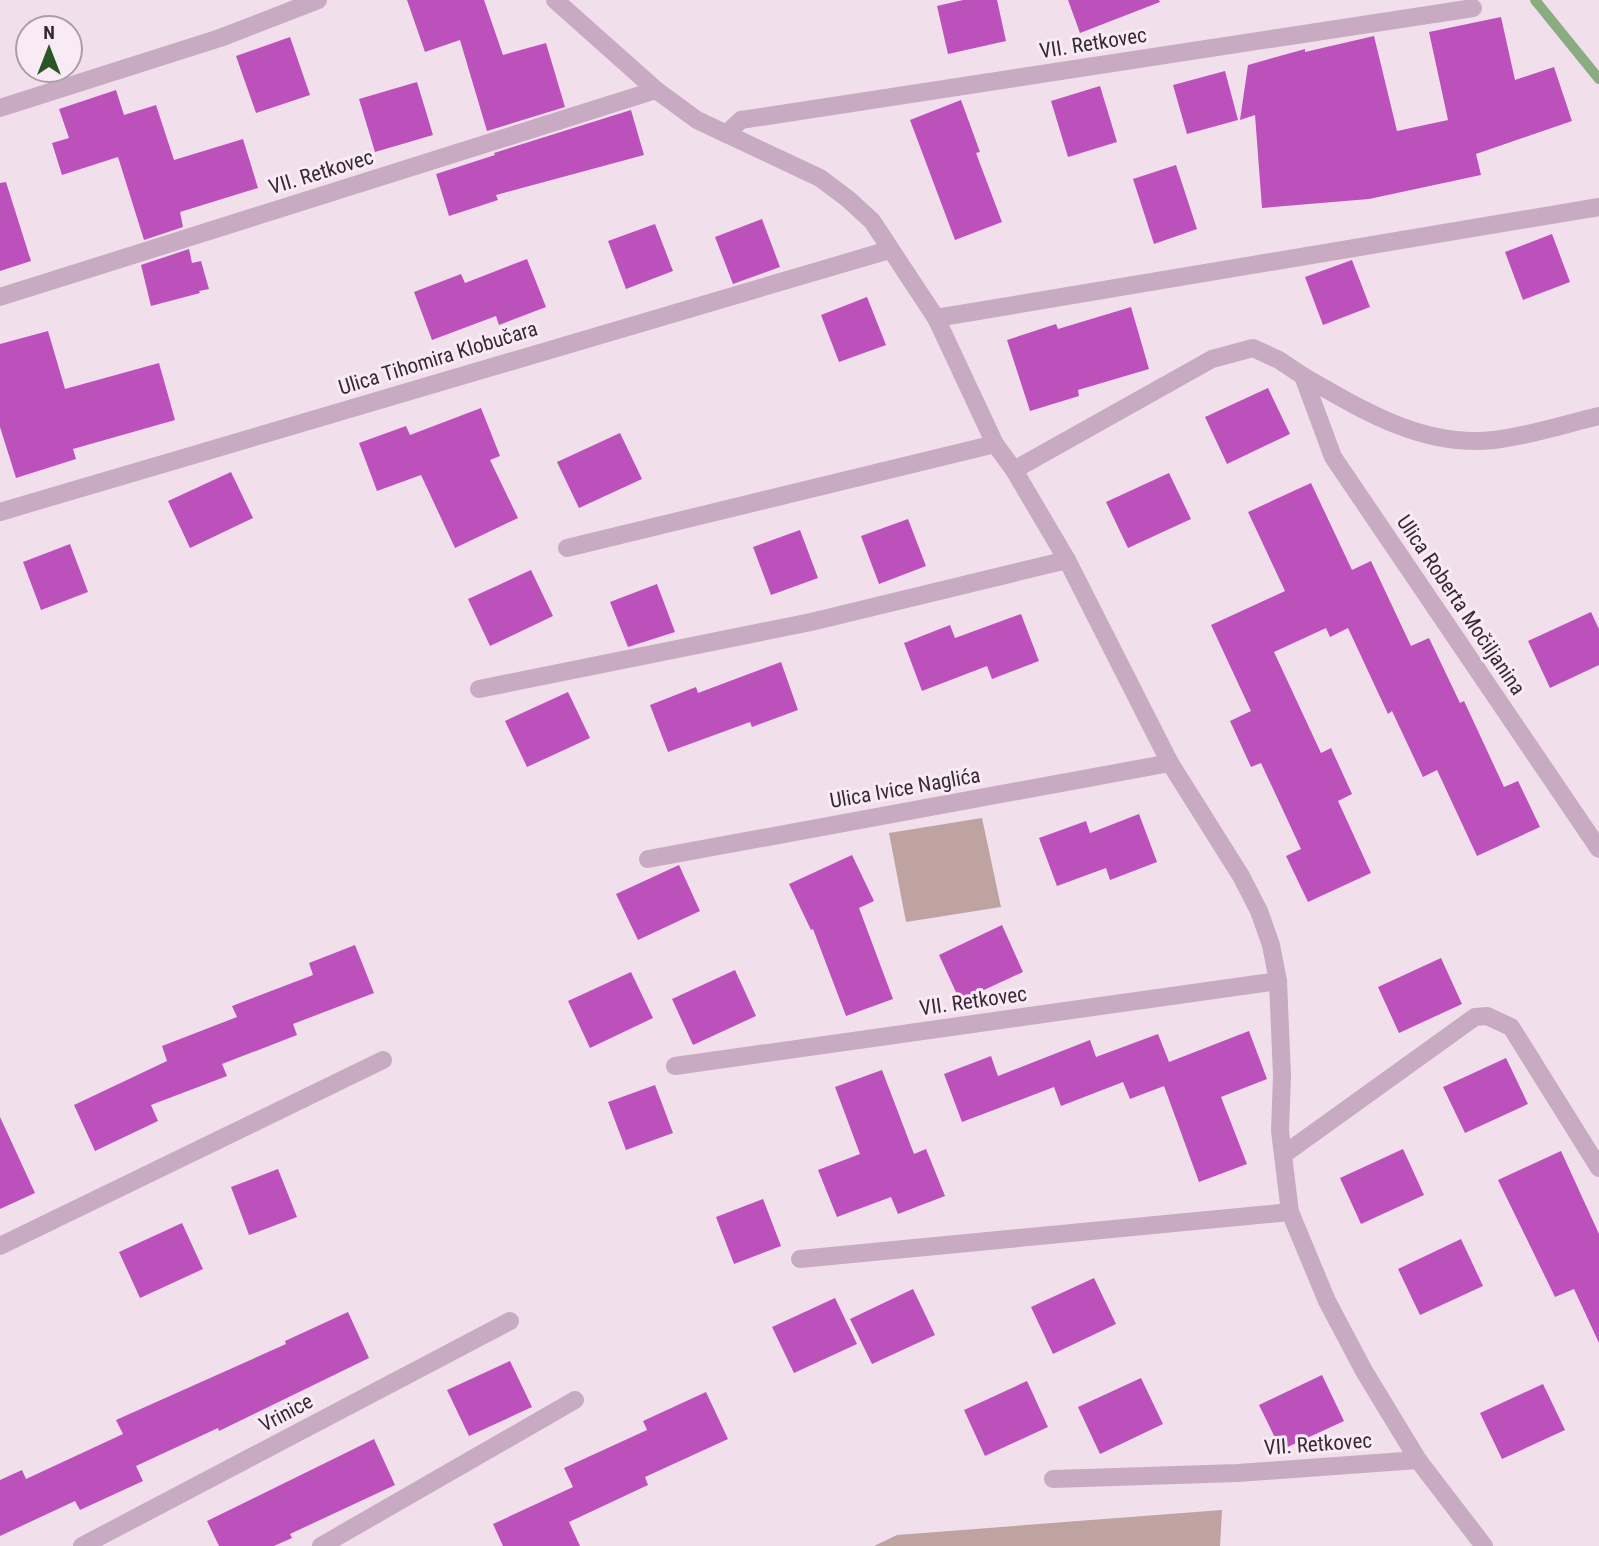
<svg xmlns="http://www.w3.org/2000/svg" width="1599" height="1546" font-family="'Roboto Condensed',sans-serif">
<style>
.green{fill:#bfa3a0}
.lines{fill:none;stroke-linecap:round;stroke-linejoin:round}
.stream{stroke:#89ac80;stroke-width:10}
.building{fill:#bd51bc}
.minor{stroke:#c8abc2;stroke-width:18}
.labels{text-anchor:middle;stroke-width:6;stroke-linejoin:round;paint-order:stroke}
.street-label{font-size:21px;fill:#372a36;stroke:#f9ebf5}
</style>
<rect width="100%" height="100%" fill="#f1dfec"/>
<!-- green -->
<g class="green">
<path d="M 982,818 L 1001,907 L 906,922 L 889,833 Z"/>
<path d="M 1222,1510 L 1220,1546 L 874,1546 L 897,1535 Z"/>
</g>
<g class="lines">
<!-- stream -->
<path class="stream" d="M 1535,0 L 1599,79"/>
</g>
<!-- building -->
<g class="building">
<path d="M 407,0 L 484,0 L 503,55 L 546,43 L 565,107 L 487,131 L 460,40 L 425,52 Z"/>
<path d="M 963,0 L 997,0 L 1006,41 L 948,54 L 937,6 Z"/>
<path d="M 1068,0 L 1159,0 L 1160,2 L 1080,33 Z"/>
<path d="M 1501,17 L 1515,80 L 1554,67 L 1572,121 L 1476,154 L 1481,175 L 1369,199 L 1262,208 L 1255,115 L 1240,120 L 1248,65 L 1305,49 L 1305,52 L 1374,36 L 1397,131 L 1448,120 L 1429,32 Z"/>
<path d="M 290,37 L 310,95 L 256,113 L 236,56 Z"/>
<path d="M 1225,71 L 1238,120 L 1187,134 L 1173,85 Z"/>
<path d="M 417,82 L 433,135 L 375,152 L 359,99 Z"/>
<path d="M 1100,86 L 1117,142 L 1068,157 L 1051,101 Z"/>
<path d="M 116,90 L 124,115 L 156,105 L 174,160 L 243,139 L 258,188 L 180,212 L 183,227 L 144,240 L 118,157 L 62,175 L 52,143 L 69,138 L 59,109 Z"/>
<path d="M 961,100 L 980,152 L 976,153 L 1002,222 L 955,240 L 910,120 Z"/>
<path d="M 631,110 L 644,155 L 496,195 L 498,200 L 449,216 L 436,174 L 495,155 L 494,153 Z"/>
<path d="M 1176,165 L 1197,229 L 1154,244 L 1133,179 Z"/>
<path d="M 6,182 L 31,261 L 0,271 L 0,183 Z"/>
<path d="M 762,219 L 780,267 L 733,284 L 715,237 Z"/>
<path d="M 655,224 L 673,271 L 626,289 L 608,241 Z"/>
<path d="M 1552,234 L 1570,282 L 1523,300 L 1505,252 Z"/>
<path d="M 189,249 L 192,263 L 201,261 L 209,289 L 199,291 L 200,293 L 151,306 L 141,265 Z"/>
<path d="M 527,259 L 546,307 L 499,325 L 496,316 L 432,340 L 414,292 L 461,274 L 465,283 Z"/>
<path d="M 1352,260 L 1370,307 L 1323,325 L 1305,277 Z"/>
<path d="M 867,297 L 886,345 L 839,362 L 821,315 Z"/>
<path d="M 1131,307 L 1149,369 L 1078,390 L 1079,396 L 1030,411 L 1007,340 L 1056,324 L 1058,329 Z"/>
<path d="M 48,331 L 65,389 L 159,363 L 175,420 L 73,449 L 76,459 L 16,478 L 0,427 L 0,344 Z"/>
<path d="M 1268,388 L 1290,434 L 1227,464 L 1205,417 Z"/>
<path d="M 481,408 L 500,456 L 490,460 L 518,518 L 455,548 L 421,475 L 377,491 L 359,443 L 406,426 L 410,435 Z"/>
<path d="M 620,433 L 642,479 L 579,508 L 557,462 Z"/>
<path d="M 231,472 L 253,518 L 190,548 L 168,501 Z"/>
<path d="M 1169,473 L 1191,519 L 1128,548 L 1106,502 Z"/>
<path d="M 1311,483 L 1352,570 L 1371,561 L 1411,646 L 1429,638 L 1460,703 L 1464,701 L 1504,787 L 1518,781 L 1540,827 L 1477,856 L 1437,770 L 1423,777 L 1392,711 L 1388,714 L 1348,628 L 1330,637 L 1326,628 L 1274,652 L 1321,753 L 1331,748 L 1352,794 L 1338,801 L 1371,873 L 1308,902 L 1286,856 L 1301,849 L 1261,763 L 1251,767 L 1230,721 L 1251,711 L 1211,625 L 1285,591 L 1248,512 Z"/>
<path d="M 908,519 L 926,566 L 879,584 L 861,536 Z"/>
<path d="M 800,530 L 818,578 L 771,595 L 753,547 Z"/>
<path d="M 70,544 L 88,592 L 41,610 L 23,562 Z"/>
<path d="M 531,570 L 553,616 L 490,646 L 468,599 Z"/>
<path d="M 657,584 L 675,632 L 628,647 L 610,602 Z"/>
<path d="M 1591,612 L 1599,629 L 1599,665 L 1550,688 L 1528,641 Z"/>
<path d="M 1021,614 L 1039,661 L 992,679 L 987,666 L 922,691 L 904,643 L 950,625 L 955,638 Z"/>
<path d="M 781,662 L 798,710 L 752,727 L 750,722 L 668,752 L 650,705 L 696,687 L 698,693 Z"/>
<path d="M 568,692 L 590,738 L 527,767 L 505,721 Z"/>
<path d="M 1139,814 L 1157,862 L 1110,880 L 1106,868 L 1057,886 L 1039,838 L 1086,821 L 1090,833 Z"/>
<path d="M 852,855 L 874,901 L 859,908 L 893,999 L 846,1016 L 813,929 L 811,930 L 789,884 Z"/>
<path d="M 679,865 L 700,911 L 638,940 L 616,894 Z"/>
<path d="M 1002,925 L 1023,972 L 960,1001 L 939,955 Z"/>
<path d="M 355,945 L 374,993 L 293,1024 L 297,1035 L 222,1064 L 227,1076 L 151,1105 L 158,1121 L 95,1151 L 74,1105 L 167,1061 L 162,1046 L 237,1017 L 232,1006 L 313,975 L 309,963 Z"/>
<path d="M 1441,958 L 1462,1004 L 1399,1033 L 1378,987 Z"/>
<path d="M 735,970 L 756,1016 L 693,1045 L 672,999 Z"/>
<path d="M 631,972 L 653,1018 L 590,1048 L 568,1001 Z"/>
<path d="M 1249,1031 L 1267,1079 L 1221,1097 L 1247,1164 L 1199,1182 L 1164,1086 L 1130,1099 L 1123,1082 L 1061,1106 L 1054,1087 L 962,1122 L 944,1074 L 991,1056 L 998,1076 L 1090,1040 L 1096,1057 L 1158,1034 L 1169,1062 Z"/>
<path d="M 1506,1058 L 1528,1104 L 1465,1133 L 1443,1087 Z"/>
<path d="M 882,1070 L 914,1154 L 926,1149 L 945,1196 L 898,1214 L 891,1197 L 837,1217 L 818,1170 L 860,1154 L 835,1087 Z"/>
<path d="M 655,1085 L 673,1133 L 626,1150 L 608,1102 Z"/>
<path d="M 0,1117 L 35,1193 L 0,1209 Z"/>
<path d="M 1403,1149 L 1424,1195 L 1361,1224 L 1340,1178 Z"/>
<path d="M 1561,1151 L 1599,1234 L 1599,1343 L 1574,1289 L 1555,1297 L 1498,1180 Z"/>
<path d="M 278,1169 L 297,1217 L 249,1235 L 231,1187 Z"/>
<path d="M 763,1199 L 781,1246 L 734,1264 L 716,1217 Z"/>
<path d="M 182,1223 L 203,1269 L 140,1298 L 119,1252 Z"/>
<path d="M 1461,1239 L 1483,1286 L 1420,1315 L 1398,1269 Z"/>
<path d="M 1094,1278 L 1116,1324 L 1053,1354 L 1031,1307 Z"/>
<path d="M 913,1289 L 935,1335 L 872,1364 L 850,1319 Z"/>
<path d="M 835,1298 L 857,1344 L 794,1373 L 772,1327 Z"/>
<path d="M 348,1312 L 369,1358 L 219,1431 L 218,1428 L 136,1466 L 143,1481 L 80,1510 L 75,1501 L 0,1536 L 0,1480 L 22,1470 L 26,1479 L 123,1434 L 116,1420 L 286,1344 L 285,1341 Z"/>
<path d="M 510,1361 L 532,1407 L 469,1436 L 447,1390 Z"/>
<path d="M 1322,1375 L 1344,1421 L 1281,1450 L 1259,1405 Z"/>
<path d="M 1141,1378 L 1163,1424 L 1100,1454 L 1078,1407 Z"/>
<path d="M 1027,1381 L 1048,1427 L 985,1456 L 964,1410 Z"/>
<path d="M 1543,1384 L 1565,1430 L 1502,1459 L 1480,1413 Z"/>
<path d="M 706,1392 L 728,1439 L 645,1477 L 648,1485 L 569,1522 L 580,1546 L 503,1546 L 493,1524 L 573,1487 L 564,1468 L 647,1430 L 643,1421 Z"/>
<path d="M 374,1439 L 395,1485 L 290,1534 L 292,1538 L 274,1546 L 219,1546 L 207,1521 Z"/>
</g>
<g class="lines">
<!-- minor -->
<g class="minor">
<path d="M 555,0 L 656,90 L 697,120 L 820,178 L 848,199 L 872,221 L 936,318 L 995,444 L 1014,470 L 1067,560 L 1170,763 L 1241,876 L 1259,911 L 1271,945 L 1278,981 L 1282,1076 L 1280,1131 L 1290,1212 L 1327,1301 L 1364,1371 L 1418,1460 L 1484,1546"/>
<path d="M 0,108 L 220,38 L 318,0"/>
<path d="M 726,134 L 741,120 L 1473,8"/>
<path d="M 0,297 L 656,90"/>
<path d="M 936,318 L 1599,207"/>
<path d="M 1303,376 C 1362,410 1423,448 1494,440 C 1529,436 1565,424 1599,416"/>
<path d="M 1014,470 L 1212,359 L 1253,348 L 1279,360 L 1303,376 L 1333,457 L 1599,849"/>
<path d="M 0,512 L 889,250"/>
<path d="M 567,548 L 995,444"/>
<path d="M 479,689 L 811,622 L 1067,560"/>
<path d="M 648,859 L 1170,763"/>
<path d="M 675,1066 L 1278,981"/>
<path d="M 1283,1155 L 1475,1017 L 1487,1016 L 1511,1027 L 1599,1168"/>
<path d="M 0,1246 L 383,1060"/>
<path d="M 800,1259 L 1290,1212"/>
<path d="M 1053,1479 L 1238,1473 L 1418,1460"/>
<path d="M 82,1546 L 510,1321"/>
<path d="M 321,1546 L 575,1400"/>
</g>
</g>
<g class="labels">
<!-- street labels -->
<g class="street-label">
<text transform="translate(1093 43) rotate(-9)" y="7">VII. Retkovec</text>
<text transform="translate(321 172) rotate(-17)" y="7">VII. Retkovec</text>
<text transform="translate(438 358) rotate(-17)" y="7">Ulica Tihomira Klobučara</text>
<text transform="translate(1461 605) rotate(56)" y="7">Ulica Roberta Močiljanina</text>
<text transform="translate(905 788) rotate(-10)" y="7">Ulica Ivice Naglića</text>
<text transform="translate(973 1001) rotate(-8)" y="7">VII. Retkovec</text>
<text transform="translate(286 1413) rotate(-28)" y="7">Vrinice</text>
<text transform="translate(1318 1444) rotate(-4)" y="7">VII. Retkovec</text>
</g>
</g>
<!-- north arrow -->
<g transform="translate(49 49)"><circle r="33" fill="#f9ebf5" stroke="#ab9ea9" stroke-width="2"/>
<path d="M0-5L12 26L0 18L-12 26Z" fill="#2b5523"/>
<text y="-10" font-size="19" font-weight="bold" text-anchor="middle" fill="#372a36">N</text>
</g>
</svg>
